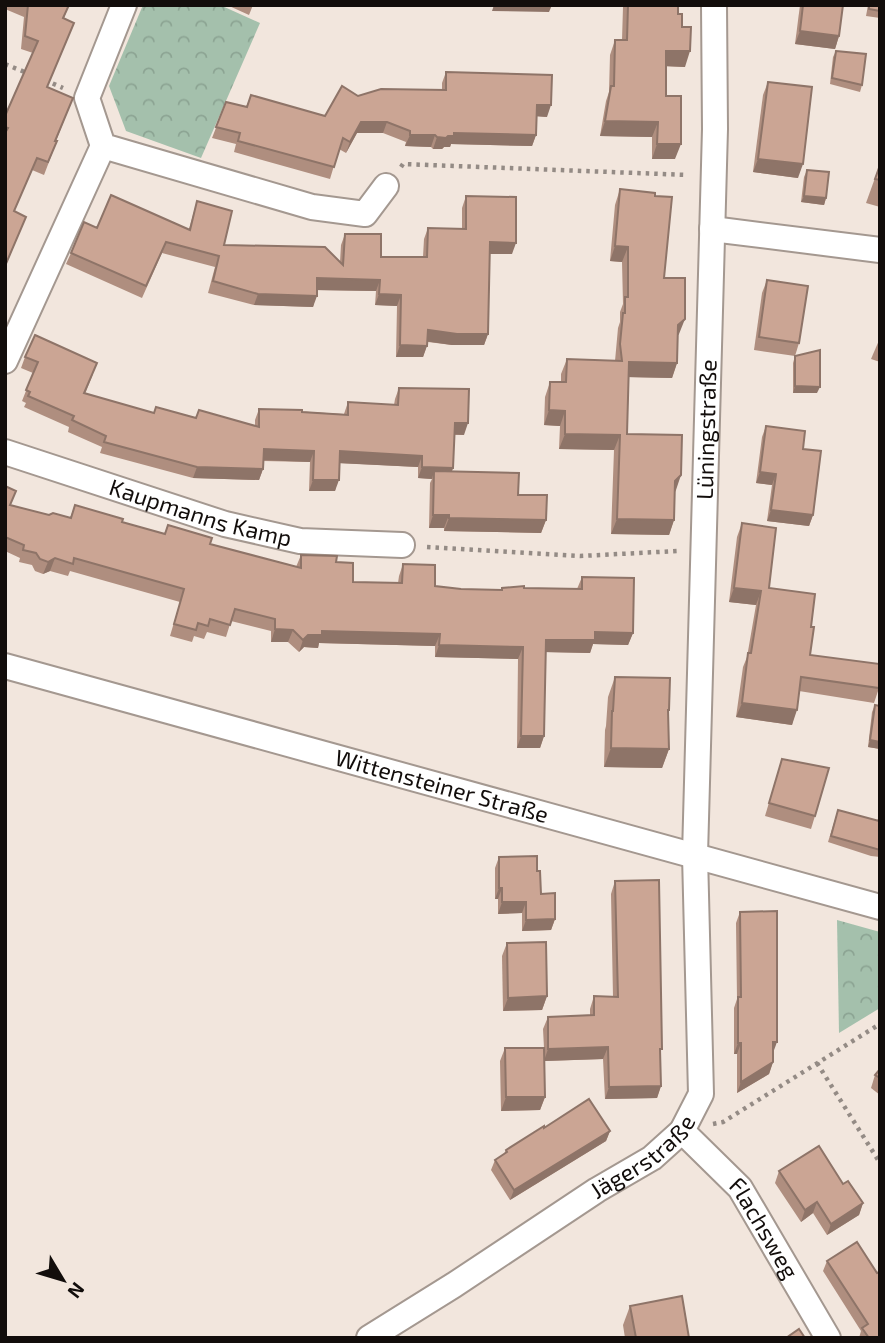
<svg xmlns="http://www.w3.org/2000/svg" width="885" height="1343" font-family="'Exo 2',sans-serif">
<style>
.park{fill:url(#park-crowns)}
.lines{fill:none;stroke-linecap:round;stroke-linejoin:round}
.minor-casing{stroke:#a49890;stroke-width:28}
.path{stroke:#948b85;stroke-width:4.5;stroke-dasharray:3.5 5;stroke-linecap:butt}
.minor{stroke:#fff;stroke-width:24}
.wall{fill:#af8e7f}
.shaded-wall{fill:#8e7468}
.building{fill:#cba594;stroke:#8e7468;stroke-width:2}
.labels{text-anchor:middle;stroke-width:7;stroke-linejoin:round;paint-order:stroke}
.street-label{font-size:23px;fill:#120d0b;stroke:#f2e6dd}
</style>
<defs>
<pattern id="park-crowns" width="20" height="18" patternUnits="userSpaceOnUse" patternTransform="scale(1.75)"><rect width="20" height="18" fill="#a4c0ac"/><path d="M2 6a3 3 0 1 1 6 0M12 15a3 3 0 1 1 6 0" fill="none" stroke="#8ca493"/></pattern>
</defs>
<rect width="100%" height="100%" fill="#f2e6dd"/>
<!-- park -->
<g class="park">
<path d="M 143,5 L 220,5 L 260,23 L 201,158 L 126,131 L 109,86 Z"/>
<path d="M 837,920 L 880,932 L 880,1008 L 839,1033 Z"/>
</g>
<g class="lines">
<defs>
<g id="minor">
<path d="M 124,5 L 87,98 L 103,146 L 312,207 L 365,214 L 386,186"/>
<path d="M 712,229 L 880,250"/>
<path d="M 5,361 L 103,146"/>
<path id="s1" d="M 5,452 L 225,524 L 300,541 L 402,545"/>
<path id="s2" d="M 5,666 L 880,907"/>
<path id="s3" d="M 682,1131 L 740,1188 L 828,1338"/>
<path id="s4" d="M 369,1338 L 454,1285 L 597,1190 L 652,1158 L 682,1131 L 701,1094 L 695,855 L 715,129 L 714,5"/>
</g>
</defs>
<!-- minor casing -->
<use href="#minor" class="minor-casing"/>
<!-- path -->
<g class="path">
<path d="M 5,64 L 27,73"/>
<path d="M 45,80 L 63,88"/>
<path d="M 401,167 L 403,164 L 688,175"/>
<path d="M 427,547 L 580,556 L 677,551"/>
<path d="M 817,1063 L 880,1163"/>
<path d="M 713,1124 L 723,1122 L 880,1024"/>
</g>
<!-- minor -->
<use href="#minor" class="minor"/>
</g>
<!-- wall -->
<g class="wall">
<path d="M 5,5 L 69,5 L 64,18 L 74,23 L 47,87 L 73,98 L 56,141 L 52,154 L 44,175 L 32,170 L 14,211 L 26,217 L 5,267 L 5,116 L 33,53 L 21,49 L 24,17 L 5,9 Z"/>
<path d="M 227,5 L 253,5 L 249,15 Z"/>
<path d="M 614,5 L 678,5 L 678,14 L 682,27 L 685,67 L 666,66 L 666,96 L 675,159 L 652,159 L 652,137 L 600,136 L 606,101 L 609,92 L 610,55 L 615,40 L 622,40 L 623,7 L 614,7 Z"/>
<path d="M 800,5 L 843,5 L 839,36 L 835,49 L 795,44 Z"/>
<path d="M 868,5 L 880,5 L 880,18 L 866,16 Z"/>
<path d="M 836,51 L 862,85 L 860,92 L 830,84 L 833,57 Z"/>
<path d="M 446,72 L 547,117 L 536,116 L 536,135 L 532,146 L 451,144 L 450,147 L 444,147 L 442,149 L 433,149 L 431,147 L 405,146 L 406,142 L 383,133 L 357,133 L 346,153 L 339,149 L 330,179 L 234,152 L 236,144 L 212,138 L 226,102 L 246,107 L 251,95 L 325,116 L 358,96 L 442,90 L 442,83 Z"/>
<path d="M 768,82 L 798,178 L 753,172 L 763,95 Z"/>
<path d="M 880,164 L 880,207 L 866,203 Z"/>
<path d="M 807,170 L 826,198 L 824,205 L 801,202 L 804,177 Z"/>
<path d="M 620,189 L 664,278 L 679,334 L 678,335 L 677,363 L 672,378 L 629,377 L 627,434 L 676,490 L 675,492 L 674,520 L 669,535 L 611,534 L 614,450 L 559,449 L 560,426 L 544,425 L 545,397 L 550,382 L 561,382 L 561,374 L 567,359 L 615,361 L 618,328 L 620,322 L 620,312 L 623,304 L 622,262 L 610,261 L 615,205 Z"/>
<path d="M 466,196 L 512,254 L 490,254 L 488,334 L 484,345 L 452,345 L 428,342 L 423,357 L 396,357 L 397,306 L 375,305 L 376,291 L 317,290 L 313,307 L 254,305 L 208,293 L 215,267 L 162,253 L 142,298 L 66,264 L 71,253 L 97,228 L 189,229 L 197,201 L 224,245 L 340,262 L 341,245 L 345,234 L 381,257 L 423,257 L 424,239 L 428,228 L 462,229 L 462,208 Z"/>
<path d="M 767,280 L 799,343 L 795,356 L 754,350 L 762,293 Z"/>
<path d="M 880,338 L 880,362 L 871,359 Z"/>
<path d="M 795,356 L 817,393 L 793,393 L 793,363 Z"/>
<path d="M 25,357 L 93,374 L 85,394 L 154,413 L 255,426 L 255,420 L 259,409 L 344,414 L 348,402 L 394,405 L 395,399 L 399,388 L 464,435 L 454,435 L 453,468 L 452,471 L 518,495 L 546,520 L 541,533 L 444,531 L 444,528 L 429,528 L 430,483 L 432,479 L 418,478 L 418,467 L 340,463 L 335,491 L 309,491 L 310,462 L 263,461 L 263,469 L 259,480 L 193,478 L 100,453 L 102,447 L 68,432 L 69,427 L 24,407 L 26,403 L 22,401 L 33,373 L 21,368 Z"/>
<path d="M 766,426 L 803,449 L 813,515 L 809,526 L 767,521 L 772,485 L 756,483 L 762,437 Z"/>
<path d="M 5,486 L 11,505 L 49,515 L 70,518 L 75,505 L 122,522 L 165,534 L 168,525 L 210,544 L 296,567 L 301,555 L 336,562 L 353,582 L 398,583 L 399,576 L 403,564 L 435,586 L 461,589 L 501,590 L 524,588 L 577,589 L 582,577 L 633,633 L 628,645 L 593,644 L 590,653 L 546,652 L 544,736 L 540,748 L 517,748 L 518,659 L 435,657 L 435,646 L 319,643 L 318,648 L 304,647 L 299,652 L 288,642 L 271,642 L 271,631 L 231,621 L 226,637 L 207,632 L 204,639 L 194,636 L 192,642 L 170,636 L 180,602 L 70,571 L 68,576 L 50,571 L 43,574 L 35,571 L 32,565 L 19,562 L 20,558 L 5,551 Z"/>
<path d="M 742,523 L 769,588 L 811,627 L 810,655 L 879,688 L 874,703 L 799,691 L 792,725 L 736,717 L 743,667 L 747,657 L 756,605 L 729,602 L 737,537 Z"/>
<path d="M 615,677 L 669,710 L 668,713 L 669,749 L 662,768 L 604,767 L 605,730 L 606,726 L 608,697 Z"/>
<path d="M 875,705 L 880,749 L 868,747 L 872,712 Z"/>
<path d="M 782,759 L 815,816 L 811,829 L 765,816 Z"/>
<path d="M 880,814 L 880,857 L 871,856 L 828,842 L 836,816 L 877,821 Z"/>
<path d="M 499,857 L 537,871 L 541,894 L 555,919 L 551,930 L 522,931 L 522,913 L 498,914 L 498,899 L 495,899 L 495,868 Z"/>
<path d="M 615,881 L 660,1054 L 661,1086 L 657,1098 L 605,1099 L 603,1059 L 545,1061 L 545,1097 L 540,1110 L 501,1111 L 500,1061 L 505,1048 L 544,1048 L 543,1029 L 548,1017 L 590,1015 L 590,1009 L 594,996 L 613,997 L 611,894 Z"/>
<path d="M 740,912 L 773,1053 L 773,1062 L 769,1074 L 737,1093 L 737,1054 L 734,1054 L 734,1008 L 737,999 L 736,923 Z"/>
<path d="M 507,943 L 547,996 L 542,1010 L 503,1011 L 502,956 Z"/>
<path d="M 880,1069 L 880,1095 L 871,1088 L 875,1075 Z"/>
<path d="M 544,1128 L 610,1131 L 606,1141 L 510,1200 L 491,1170 L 495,1160 L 504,1154 L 506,1150 Z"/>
<path d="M 779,1171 L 843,1184 L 863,1203 L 859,1215 L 827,1235 L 813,1213 L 801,1222 L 775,1183 Z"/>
<path d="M 827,1261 L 880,1338 L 859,1338 L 861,1331 L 823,1271 Z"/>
<path d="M 630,1306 L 689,1338 L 625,1338 L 623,1325 Z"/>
</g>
<!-- shaded-wall -->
<g class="shaded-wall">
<path d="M 494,5 L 552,5 L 549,12 L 492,11 Z"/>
<path d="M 800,31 L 839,36 L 835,49 L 795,44 Z"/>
<path d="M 666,51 L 690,51 L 685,67 L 661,66 Z"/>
<path d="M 537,105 L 551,105 L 547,117 L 533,116 Z"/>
<path d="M 605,121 L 658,122 L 652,137 L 600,136 Z"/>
<path d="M 361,122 L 387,122 L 383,133 L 357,133 L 346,153 L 350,142 Z"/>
<path d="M 454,133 L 536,135 L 532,146 L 451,144 L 450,147 L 444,147 L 442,149 L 433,149 L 437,137 Z"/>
<path d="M 410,135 L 435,135 L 431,147 L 405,146 Z"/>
<path d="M 657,144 L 681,144 L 675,159 L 652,159 Z"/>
<path d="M 758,159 L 803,164 L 798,178 L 753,172 Z"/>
<path d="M 804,196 L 826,198 L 824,205 L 801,202 Z"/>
<path d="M 490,242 L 516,243 L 512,254 L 486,254 Z"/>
<path d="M 615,246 L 628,247 L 622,262 L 610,261 Z"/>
<path d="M 317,278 L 380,280 L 376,291 L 313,290 Z"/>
<path d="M 258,294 L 317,296 L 313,307 L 254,305 Z"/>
<path d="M 379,294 L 401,295 L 397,306 L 375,305 Z"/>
<path d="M 685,319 L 679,334 L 673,340 L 678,325 Z"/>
<path d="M 428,330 L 488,334 L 484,345 L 452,345 L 424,341 Z"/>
<path d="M 400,345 L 427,346 L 423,357 L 396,357 Z"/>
<path d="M 629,362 L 677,363 L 672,378 L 624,377 Z"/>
<path d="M 795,386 L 820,387 L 817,393 L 793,393 Z"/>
<path d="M 549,410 L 565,411 L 560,426 L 544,425 Z"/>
<path d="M 455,423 L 468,423 L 464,435 L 450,434 Z"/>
<path d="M 565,434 L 620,435 L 614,450 L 559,449 Z"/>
<path d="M 264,449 L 314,451 L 310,462 L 260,460 Z"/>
<path d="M 340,451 L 422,456 L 418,467 L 336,463 Z"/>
<path d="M 197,467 L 263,469 L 259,480 L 193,478 Z"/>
<path d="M 422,467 L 453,468 L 449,479 L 434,471 L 432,479 L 418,478 Z"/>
<path d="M 760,472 L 776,474 L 772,485 L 756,483 Z"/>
<path d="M 681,475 L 676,490 L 669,496 L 675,481 Z"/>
<path d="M 313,480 L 339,480 L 335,491 L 309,491 Z"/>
<path d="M 771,510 L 813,515 L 809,526 L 767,521 Z"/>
<path d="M 433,515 L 449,515 L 444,528 L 429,528 Z"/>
<path d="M 449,518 L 546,520 L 541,533 L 444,531 Z"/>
<path d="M 617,519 L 674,520 L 669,535 L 611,534 Z"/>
<path d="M 55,558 L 50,571 L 43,574 L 48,562 Z"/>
<path d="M 734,588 L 761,591 L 756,605 L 729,602 Z"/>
<path d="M 275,629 L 293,630 L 288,642 L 271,642 Z"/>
<path d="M 322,631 L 440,634 L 435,646 L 319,643 L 318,648 L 304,647 L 299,652 L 303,640 L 308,635 Z"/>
<path d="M 595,632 L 633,633 L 628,645 L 593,644 L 590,653 L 542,652 L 546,640 Z"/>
<path d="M 439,645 L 523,647 L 518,659 L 435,657 Z"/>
<path d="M 742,703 L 797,710 L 792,725 L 736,717 Z"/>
<path d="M 521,736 L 544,736 L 540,748 L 517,748 Z"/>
<path d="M 870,740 L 880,742 L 880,749 L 868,747 Z"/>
<path d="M 611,748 L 669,749 L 662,768 L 604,767 Z"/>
<path d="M 499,888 L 502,888 L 498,899 L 495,899 Z"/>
<path d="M 502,902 L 526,902 L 522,913 L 498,914 Z"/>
<path d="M 555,919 L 551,930 L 522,931 L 526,920 Z"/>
<path d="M 547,996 L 542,1010 L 503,1011 L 508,998 Z"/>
<path d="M 773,1042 L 777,1042 L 773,1053 Z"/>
<path d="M 738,1043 L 741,1043 L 737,1054 L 734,1054 Z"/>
<path d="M 608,1047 L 603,1059 L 544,1061 L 548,1049 Z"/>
<path d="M 773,1062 L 769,1074 L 737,1093 L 741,1082 Z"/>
<path d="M 661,1086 L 657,1098 L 605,1099 L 609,1087 Z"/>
<path d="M 506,1097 L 545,1097 L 540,1110 L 501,1111 Z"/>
<path d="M 610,1131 L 606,1141 L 510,1200 L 514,1190 Z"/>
<path d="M 817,1202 L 813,1213 L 801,1222 L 805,1210 Z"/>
<path d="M 863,1203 L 859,1215 L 827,1235 L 831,1224 Z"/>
</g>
<!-- building -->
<g class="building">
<path d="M 28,5 L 69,5 L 63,18 L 74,23 L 47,87 L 73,98 L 55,141 L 57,141 L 48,162 L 37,158 L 14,211 L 26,217 L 5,266 L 5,133 L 8,128 L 5,127 L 5,116 L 38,41 L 25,36 Z"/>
<path d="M 628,5 L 678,5 L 678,14 L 682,14 L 682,27 L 691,27 L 690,51 L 666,51 L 666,96 L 681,96 L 681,144 L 657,144 L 658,122 L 605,121 L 611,86 L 614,86 L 615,40 L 627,40 Z"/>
<path d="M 803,5 L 843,5 L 839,36 L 800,31 Z"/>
<path d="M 869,5 L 880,5 L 880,11 L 869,9 Z"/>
<path d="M 836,51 L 866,54 L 862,85 L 832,78 Z"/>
<path d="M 446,72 L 552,75 L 551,105 L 537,105 L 536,135 L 454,133 L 454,136 L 448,136 L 446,138 L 437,137 L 435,135 L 410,135 L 410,131 L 387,122 L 361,122 L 350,142 L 343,138 L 334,167 L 238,141 L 240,133 L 216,127 L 226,102 L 247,107 L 251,95 L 325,116 L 342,86 L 358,96 L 381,89 L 446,90 Z"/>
<path d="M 768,82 L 812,87 L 803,164 L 758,159 Z"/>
<path d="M 880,165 L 880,180 L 875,179 Z"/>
<path d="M 807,170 L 829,172 L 826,198 L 804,196 Z"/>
<path d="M 620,189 L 655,193 L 655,196 L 672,197 L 664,278 L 685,278 L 685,319 L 678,325 L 677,363 L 629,362 L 627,434 L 682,435 L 681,475 L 675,481 L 674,520 L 617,519 L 620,435 L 565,434 L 565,411 L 549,410 L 550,382 L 566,382 L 567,359 L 622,361 L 620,344 L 623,313 L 625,313 L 625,297 L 628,297 L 628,247 L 615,246 Z"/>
<path d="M 111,195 L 190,230 L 197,201 L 232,211 L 224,245 L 325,247 L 343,265 L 345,234 L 381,234 L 381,257 L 427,257 L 428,228 L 466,229 L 466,196 L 516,197 L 516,243 L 490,242 L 488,334 L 457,334 L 428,330 L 427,346 L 400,345 L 401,295 L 379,294 L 380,280 L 317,278 L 317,296 L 258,294 L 213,281 L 219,256 L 166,242 L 146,286 L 71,253 L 84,222 L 97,228 Z"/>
<path d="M 767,280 L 808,286 L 799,343 L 759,337 Z"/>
<path d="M 35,335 L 97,363 L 84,393 L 154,413 L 156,407 L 196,418 L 199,410 L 259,427 L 259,409 L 302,410 L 302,412 L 348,415 L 348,402 L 398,405 L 399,388 L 469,389 L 468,423 L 455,423 L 453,468 L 422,467 L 422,456 L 340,451 L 339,480 L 313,480 L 314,451 L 264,449 L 263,469 L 197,467 L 104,442 L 106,436 L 72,420 L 74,416 L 28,396 L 30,392 L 26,390 L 38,362 L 25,357 Z"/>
<path d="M 820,350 L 820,387 L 795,386 L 795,356 Z"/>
<path d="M 766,426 L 805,431 L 803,449 L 821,451 L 813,515 L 771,510 L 776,474 L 760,472 Z"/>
<path d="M 434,471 L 519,473 L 518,495 L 547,495 L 546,520 L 449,518 L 449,515 L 433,515 Z"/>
<path d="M 5,486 L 16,491 L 10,505 L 49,515 L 53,513 L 71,518 L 75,505 L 123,519 L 122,522 L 165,534 L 168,525 L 212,538 L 210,544 L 301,568 L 301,555 L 337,556 L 336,562 L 353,563 L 353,582 L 402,583 L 403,564 L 435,565 L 435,586 L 461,589 L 502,590 L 502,588 L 524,586 L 524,588 L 582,589 L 582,577 L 634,578 L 633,633 L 595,632 L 595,640 L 546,640 L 544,736 L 521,736 L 523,647 L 439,645 L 440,634 L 322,631 L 322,635 L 308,635 L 303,640 L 293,630 L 275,629 L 275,619 L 235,609 L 230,625 L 210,619 L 208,626 L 198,623 L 196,630 L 174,624 L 184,589 L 74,558 L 73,564 L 55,558 L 48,562 L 40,559 L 36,553 L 23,550 L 24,545 L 5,537 Z"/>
<path d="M 742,523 L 776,528 L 769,588 L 815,594 L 811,627 L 814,627 L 810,655 L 880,664 L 879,688 L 801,677 L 797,710 L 742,703 L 748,653 L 751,653 L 761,591 L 734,588 Z"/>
<path d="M 615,677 L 670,678 L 669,710 L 668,710 L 669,749 L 611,748 L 612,711 L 613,711 Z"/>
<path d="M 875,705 L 880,706 L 880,742 L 870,740 Z"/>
<path d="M 782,759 L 829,768 L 815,816 L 769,803 Z"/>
<path d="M 838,810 L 879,821 L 880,815 L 880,850 L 831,836 Z"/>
<path d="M 537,856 L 537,871 L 540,871 L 541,894 L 555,893 L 555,919 L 526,920 L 526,902 L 502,902 L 502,888 L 499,888 L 499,857 Z"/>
<path d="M 659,880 L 662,1049 L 660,1049 L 661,1086 L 609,1087 L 608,1047 L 548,1049 L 548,1017 L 594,1015 L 594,996 L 618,997 L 615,881 Z"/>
<path d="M 777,911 L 777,1042 L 773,1042 L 773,1062 L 741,1082 L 741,1043 L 738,1043 L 738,997 L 741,997 L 740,912 Z"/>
<path d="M 546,942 L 547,996 L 508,998 L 507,943 Z"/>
<path d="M 505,1048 L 544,1048 L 545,1097 L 506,1097 Z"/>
<path d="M 880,1069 L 880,1078 L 875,1075 Z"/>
<path d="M 589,1099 L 610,1131 L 514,1190 L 495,1160 L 507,1152 L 506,1150 L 544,1126 L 544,1128 Z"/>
<path d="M 819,1146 L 843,1184 L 848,1181 L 863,1203 L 831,1224 L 817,1202 L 805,1210 L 779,1171 Z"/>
<path d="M 857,1242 L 877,1273 L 880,1272 L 880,1338 L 869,1338 L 862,1328 L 868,1324 L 827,1261 Z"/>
<path d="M 682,1296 L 689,1338 L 636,1338 L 630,1306 Z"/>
<path d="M 799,1329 L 805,1338 L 786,1338 Z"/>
</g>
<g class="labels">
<!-- street labels -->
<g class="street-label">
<text dy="8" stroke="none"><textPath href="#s4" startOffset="1082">Lüningstraße</textPath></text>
<text dy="8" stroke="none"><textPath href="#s1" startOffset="205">Kaupmanns Kamp</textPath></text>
<text dy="8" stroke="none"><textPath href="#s2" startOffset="453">Wittensteiner Straße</textPath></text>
<text dy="8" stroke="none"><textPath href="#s4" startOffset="329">Jägerstraße</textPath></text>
<text dy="8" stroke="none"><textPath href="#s3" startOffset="128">Flachsweg</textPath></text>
</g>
</g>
<!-- border -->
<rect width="885" height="1343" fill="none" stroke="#120d0b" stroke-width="14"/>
<!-- north arrow -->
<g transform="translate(63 1280) rotate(128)" stroke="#f2e6dd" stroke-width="5" paint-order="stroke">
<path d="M0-5L12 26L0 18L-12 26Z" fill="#120d0b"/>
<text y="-10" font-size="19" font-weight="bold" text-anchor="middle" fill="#120d0b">N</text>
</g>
</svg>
